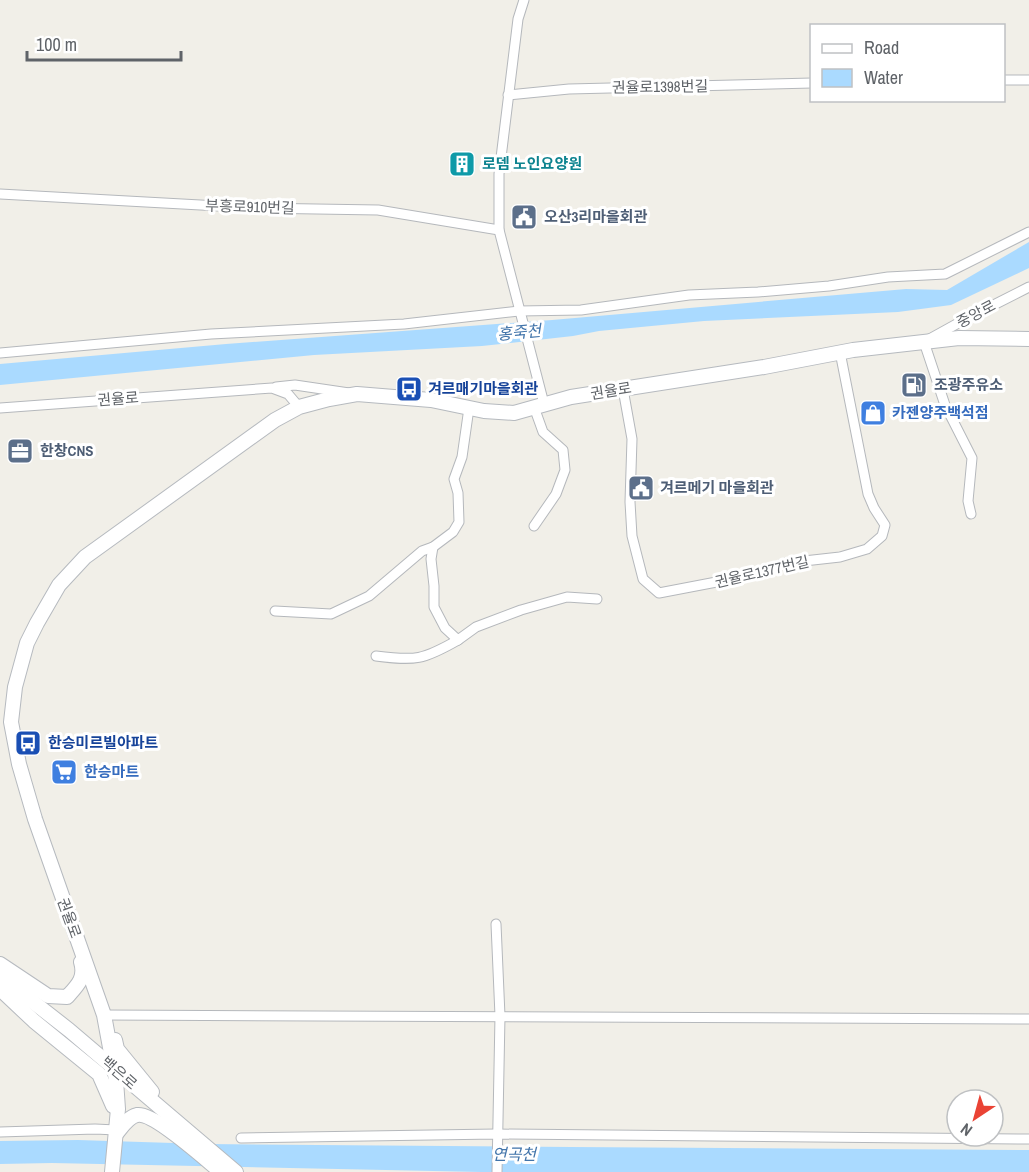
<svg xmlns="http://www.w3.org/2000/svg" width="1029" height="1172" font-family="'Archivo Narrow','Noto Sans KR',sans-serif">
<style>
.water{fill:#aadaff}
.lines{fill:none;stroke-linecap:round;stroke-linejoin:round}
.street-casing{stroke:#b5b8bc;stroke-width:11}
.secondary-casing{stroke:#b6babf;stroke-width:16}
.street{stroke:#fff;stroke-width:9}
.secondary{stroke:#fff;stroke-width:14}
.labels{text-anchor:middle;stroke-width:6;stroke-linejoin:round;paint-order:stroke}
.street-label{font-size:15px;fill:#5f6368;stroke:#fff}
.culture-label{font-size:15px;font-weight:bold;fill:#0d838f;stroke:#fff;text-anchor:start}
.service-label{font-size:15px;font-weight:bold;fill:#4e5e75;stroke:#fff;text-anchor:start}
.transit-label{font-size:15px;font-weight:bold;fill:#164399;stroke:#fff;text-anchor:start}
.shop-label{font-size:15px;font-weight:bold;fill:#366cbe;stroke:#fff;text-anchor:start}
.water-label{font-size:16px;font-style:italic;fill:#4174aa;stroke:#fff}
</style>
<rect width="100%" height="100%" fill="#f1efe8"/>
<!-- water -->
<g class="water">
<path d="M 1029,242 L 1029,268 L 951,305 L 898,312 L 704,321 L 599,331 L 573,336 L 482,346 L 314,355 L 0,385 L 0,364 L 226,344 L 552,320 L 906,289 L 947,290 Z"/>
<path d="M 78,1140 L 205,1144 L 571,1147 L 1029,1150 L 1029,1172 L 481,1172 L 52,1163 L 0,1164 L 0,1141 Z"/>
</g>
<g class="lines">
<defs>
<g id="street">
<path d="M 524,0 L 518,19 L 499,174 L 499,230 L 544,404"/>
<path d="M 1004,80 L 1029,80"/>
<path d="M 508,95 L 569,89 L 812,83"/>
<path d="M 0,194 L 255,208 L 378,210 L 499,230"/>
<path d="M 0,353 L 211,334 L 404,324 L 519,311 L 581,310 L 689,295 L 758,292 L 829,286 L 888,277 L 945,274 L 1029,232"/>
<path d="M 276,387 L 295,385 L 349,393"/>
<path d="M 623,389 L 632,439 L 630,502 L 632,536 L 643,579 L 659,593 L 753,575 L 786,563 L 840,557 L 867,549 L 882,536 L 885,525 L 874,508 L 868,494 L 840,352"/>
<path d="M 0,408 L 272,388 L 288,394 L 299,407"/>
<path d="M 971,514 L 968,501 L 972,458 L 945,405 L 924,342 L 962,321 L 1029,287"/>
<path d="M 534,526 L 556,494 L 565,470 L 563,450 L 543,432 L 534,407"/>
<path d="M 433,547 L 431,559 L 434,586 L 434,607 L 445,628 L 458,640 L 476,627 L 521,610 L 567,597 L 597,599"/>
<path d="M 275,611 L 331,614 L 369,596 L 422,551 L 433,547 L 453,532 L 459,522 L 458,493 L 454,479 L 462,457 L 469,408"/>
<path d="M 376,656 C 416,661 423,660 458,640"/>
<path d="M 496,924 L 500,1016 L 497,1172"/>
<path d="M 104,1015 L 1029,1019"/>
<path d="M 0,1132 L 95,1129 L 116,1130"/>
<path d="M 241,1138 L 496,1134 L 1029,1139"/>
</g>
<g id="secondary">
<path d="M 0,964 L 48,996 L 67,997 C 77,986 86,978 81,962"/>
<path d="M 0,976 L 69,1030 L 236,1172"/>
<path d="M 0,989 L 34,1021 L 99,1074 L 113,1106"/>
<path d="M 115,1040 L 117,1049 L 152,1092"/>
<path d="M 116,1134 C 122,1127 128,1117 137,1115 C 154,1112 206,1160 221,1172"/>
<path d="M 112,1172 L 118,1109 L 116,1080 L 104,1015 L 35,819 L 19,764 L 11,722 L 15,687 L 27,643 L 37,623 L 59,585 L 85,557 L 275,420 L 299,407 L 329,399 L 357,394 L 431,400 L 484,411 L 514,413 L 571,397 L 764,367 L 853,350 L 959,338 L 1029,339"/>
</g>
</defs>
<!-- street casing -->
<use href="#street" class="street-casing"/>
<!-- secondary casing -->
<use href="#secondary" class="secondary-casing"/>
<!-- street -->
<use href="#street" class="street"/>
<!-- secondary -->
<use href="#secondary" class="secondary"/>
</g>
<!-- icons -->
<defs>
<symbol id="building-square" viewBox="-11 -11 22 22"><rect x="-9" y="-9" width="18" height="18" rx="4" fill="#0f9aa8" stroke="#fff"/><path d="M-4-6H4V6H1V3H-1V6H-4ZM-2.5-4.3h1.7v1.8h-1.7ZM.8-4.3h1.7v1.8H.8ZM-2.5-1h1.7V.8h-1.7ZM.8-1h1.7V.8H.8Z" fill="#fff"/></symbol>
<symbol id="civic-square" viewBox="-11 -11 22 22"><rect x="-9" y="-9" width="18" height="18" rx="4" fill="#5c6f8a" stroke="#fff"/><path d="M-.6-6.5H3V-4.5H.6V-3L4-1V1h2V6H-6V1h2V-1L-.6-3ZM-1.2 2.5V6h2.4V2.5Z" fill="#fff"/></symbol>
<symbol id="fuel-square" viewBox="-11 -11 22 22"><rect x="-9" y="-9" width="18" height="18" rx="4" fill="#5c6f8a" stroke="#fff"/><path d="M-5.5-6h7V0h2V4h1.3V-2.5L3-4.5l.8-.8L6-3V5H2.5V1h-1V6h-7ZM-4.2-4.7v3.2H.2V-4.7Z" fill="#fff"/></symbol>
<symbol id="bus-square" viewBox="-11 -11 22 22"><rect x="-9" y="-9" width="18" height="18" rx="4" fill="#1a4fb4" stroke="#fff"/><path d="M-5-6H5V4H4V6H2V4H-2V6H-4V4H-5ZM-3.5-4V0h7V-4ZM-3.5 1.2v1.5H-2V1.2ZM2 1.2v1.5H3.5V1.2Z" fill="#fff"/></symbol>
<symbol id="shop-square" viewBox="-11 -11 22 22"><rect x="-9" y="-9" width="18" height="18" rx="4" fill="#3f7fe0" stroke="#fff"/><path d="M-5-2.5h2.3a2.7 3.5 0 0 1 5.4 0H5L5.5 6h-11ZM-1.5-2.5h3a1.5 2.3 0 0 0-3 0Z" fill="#fff"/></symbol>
<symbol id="office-square" viewBox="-11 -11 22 22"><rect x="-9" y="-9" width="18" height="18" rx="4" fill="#5c6f8a" stroke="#fff"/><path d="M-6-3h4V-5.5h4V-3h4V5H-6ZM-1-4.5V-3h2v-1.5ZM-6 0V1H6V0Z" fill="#fff"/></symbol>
<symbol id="supermarket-square" viewBox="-11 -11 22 22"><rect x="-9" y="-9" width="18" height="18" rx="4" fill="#3f7fe0" stroke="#fff"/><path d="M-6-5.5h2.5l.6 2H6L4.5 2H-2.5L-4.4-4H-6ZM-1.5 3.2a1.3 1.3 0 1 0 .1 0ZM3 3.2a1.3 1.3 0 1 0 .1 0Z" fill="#fff"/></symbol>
</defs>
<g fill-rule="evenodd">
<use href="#building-square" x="447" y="149" width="30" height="30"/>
<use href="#civic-square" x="509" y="202" width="30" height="30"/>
<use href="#fuel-square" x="899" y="370" width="30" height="30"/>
<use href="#bus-square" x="394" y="374" width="30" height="30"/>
<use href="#shop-square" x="858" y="398" width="30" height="30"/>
<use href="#office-square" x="5" y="436" width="30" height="30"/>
<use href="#civic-square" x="626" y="473" width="30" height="30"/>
<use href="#bus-square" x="13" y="728" width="30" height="30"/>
<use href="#supermarket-square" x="49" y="757" width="30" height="30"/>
</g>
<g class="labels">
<!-- street labels -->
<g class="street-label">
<text transform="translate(660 87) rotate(-1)" y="5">권율로1398번길</text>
<text transform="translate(250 207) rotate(2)" y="5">부흥로910번길</text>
<text transform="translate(976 314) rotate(-28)" y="5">중앙로</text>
<text transform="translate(611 391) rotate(-9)" y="5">권율로</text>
<text transform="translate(118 399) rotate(-4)" y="5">권율로</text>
<text transform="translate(762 572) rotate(-13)" y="5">권율로1377번길</text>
<text transform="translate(69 918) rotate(70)" y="5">권율로</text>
<text transform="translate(119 1073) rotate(41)" y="5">백은로</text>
</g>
<!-- culture labels -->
<g class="culture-label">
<text x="482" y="169">로뎀 노인요양원</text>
</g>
<!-- service labels -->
<g class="service-label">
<text x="544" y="222">오산3리마을회관</text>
<text x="934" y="390">조광주유소</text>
<text x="40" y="456">한창CNS</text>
<text x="660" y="493">겨르메기 마을회관</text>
</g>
<!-- transit labels -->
<g class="transit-label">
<text x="428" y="394">겨르매기마을회관</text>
<text x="48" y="748">한승미르빌아파트</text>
</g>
<!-- shop labels -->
<g class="shop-label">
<text x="892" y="418">카젠양주백석점</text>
<text x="84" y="777">한승마트</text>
</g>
<!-- water labels -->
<g class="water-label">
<text transform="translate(519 332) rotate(-5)" y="6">홍죽천</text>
<text x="514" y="1160">연곡천</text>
</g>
</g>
<!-- legend -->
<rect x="810" y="24" width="195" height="78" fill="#ffffff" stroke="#bfc1c3" stroke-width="1.5"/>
<rect x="822" y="44" width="30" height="9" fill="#ffffff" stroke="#bfc1c3" stroke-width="1.5"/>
<text x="864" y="54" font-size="18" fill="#5f6368">Road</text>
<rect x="822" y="69" width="30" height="18" fill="#aadaff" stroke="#bfc1c3" stroke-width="1.5"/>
<text x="864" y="84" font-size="18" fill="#5f6368">Water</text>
<!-- north arrow -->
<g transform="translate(975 1118) rotate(216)"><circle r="28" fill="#ffffff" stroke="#bfc1c3" stroke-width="1.5"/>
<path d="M0-4.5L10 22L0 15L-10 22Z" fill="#ea4335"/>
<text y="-9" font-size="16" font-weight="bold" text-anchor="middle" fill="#5f6368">N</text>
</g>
<!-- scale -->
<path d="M27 51v9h154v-9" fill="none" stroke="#5f6368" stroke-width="3"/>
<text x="36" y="51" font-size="18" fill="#5f6368" stroke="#ffffff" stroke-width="4.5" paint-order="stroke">100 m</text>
</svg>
